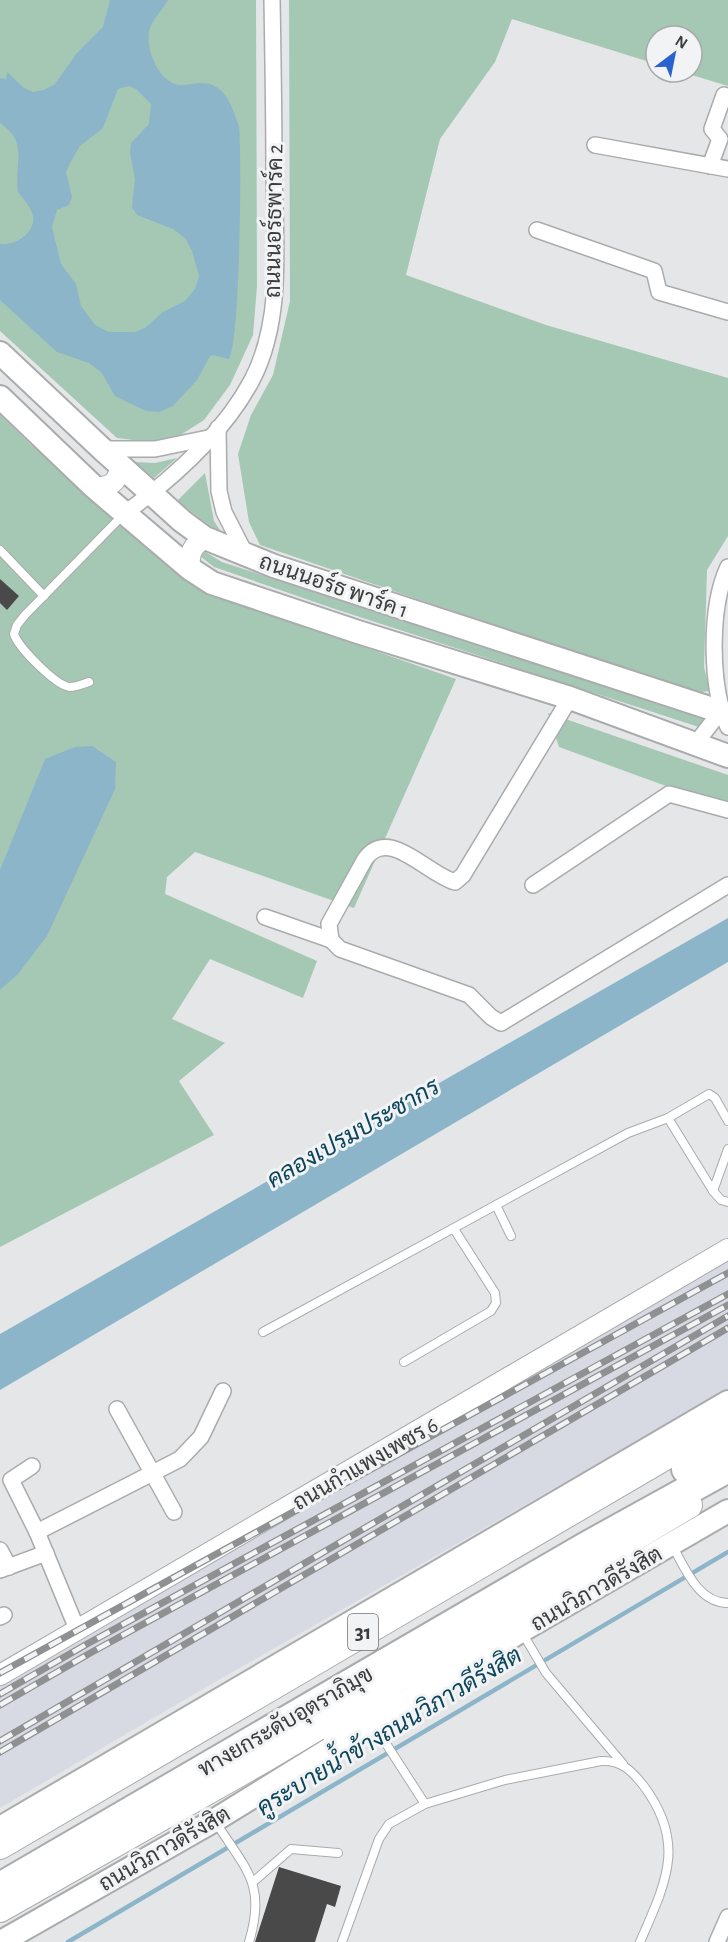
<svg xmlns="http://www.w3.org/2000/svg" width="728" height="1942" font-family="'Alegreya Sans',Sarabun,sans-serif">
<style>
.built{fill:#d7dae2}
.green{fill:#a4c8b4}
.water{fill:#8cb5ca;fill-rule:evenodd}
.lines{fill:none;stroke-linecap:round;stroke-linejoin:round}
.stream{stroke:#8cb5ca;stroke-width:4.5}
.building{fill:#49494a}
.service-casing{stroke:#aaabac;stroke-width:10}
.minor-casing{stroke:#aaabac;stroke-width:18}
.tertiary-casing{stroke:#aaabac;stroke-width:22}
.secondary-casing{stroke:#aaabac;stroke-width:26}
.trunk-casing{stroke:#aaabac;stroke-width:28}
.motorway-casing{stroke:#aaabac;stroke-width:32}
.service{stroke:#fff;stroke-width:8}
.minor{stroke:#fff;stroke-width:15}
.tertiary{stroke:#fff;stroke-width:20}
.secondary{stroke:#fff;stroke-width:22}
.trunk{stroke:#fff;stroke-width:26}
.motorway{stroke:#fff;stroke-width:28}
.rail-casing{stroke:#8f9091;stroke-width:7}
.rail{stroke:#f2f3f4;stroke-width:4.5;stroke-dasharray:14;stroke-linecap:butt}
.labels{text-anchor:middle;stroke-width:6;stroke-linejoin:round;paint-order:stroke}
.shield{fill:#f2f3f4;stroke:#727373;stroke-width:1.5}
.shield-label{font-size:21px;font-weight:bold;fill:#3b3c3c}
.street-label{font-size:22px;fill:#3b3c3c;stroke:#f2f3f4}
.water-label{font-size:24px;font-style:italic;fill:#0d455b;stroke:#f2f3f4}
</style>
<rect width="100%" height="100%" fill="#e5e6e7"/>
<!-- built -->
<path class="built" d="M 728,1257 L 728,1389 L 208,1686 L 0,1808 L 0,1661 Z"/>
<!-- green -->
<g class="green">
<path d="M 0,0 L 256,0 L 257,286 L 253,335 L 230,385 L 204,420 L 179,436 L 149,442 L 117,438 L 0,331 Z"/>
<path d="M 289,0 L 728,0 L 728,86 L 682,72 L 692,72 L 692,36 L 656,36 L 656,64 L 512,19 L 495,62 L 440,139 L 406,275 L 546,325 L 728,378 L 728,536 L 707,570 L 704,667 L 710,691 L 690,693 L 260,545 L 249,522 L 238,454 L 251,415 L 273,375 L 290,301 Z"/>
<path d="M 0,415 L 31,445 L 225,599 L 456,679 L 354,908 L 195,852 L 167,877 L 165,894 L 317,961 L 303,998 L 210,959 L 172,1019 L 225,1043 L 179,1081 L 214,1135 L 0,1247 Z"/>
<path d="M 177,458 L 154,478 L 135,462 L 155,463 Z"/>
<path d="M 205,473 L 214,521 L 223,535 L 177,501 Z"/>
<path d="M 202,550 L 222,562 L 706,720 L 702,728 L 332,608 L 214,567 L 201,557 Z"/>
<path d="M 548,713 L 728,775 L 728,805 L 666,786 L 559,747 Z"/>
</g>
<!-- water -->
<g class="water">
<path d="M 110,0 L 168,0 C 162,11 151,20 149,32 C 146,51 159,82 179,85 C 192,86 203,79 216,87 C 229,94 234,113 239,126 C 242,157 240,341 229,359 L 212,355 L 209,358 L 197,380 L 173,406 L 159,412 L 146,411 L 115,396 L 101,372 L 89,363 L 57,352 L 0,300 L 0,244 C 14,246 36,233 33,216 C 31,207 24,200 18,192 C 14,162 29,143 0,123 L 0,78 L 6,79 L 7,72 L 24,88 L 33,92 L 44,90 L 55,84 L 77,53 L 103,27 ZM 129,86 L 136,89 L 151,104 L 149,124 L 131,143 L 130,153 L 135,179 L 132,207 L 137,215 L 173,229 L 185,238 L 192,251 L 199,276 L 195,289 L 185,301 L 163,312 L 145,328 L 135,332 L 109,332 L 95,325 L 81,306 L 76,284 L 61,264 L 52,227 L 57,210 L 69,205 L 72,197 L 66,172 L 70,163 L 80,146 L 103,128 L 118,89 Z"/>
<path d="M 92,746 L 116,762 L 115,789 L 47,936 L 18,974 L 0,990 L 0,870 L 45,759 L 75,747 Z"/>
<path d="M 728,918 L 728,962 L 0,1390 L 0,1334 Z"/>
</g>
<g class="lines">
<!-- stream -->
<path class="stream" d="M 68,1942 L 728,1552"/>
</g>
<!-- building -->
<g class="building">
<path d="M 0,579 L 19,596 L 7,610 L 0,603 Z"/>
<path d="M 279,1867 L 341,1886 L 335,1907 L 327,1904 L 315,1942 L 255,1942 Z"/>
</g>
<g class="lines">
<defs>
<g id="service">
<path d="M 0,550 L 44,596"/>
<path d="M 89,682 C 83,684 76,687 70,687 C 56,686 18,647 14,634 L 17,625 L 25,615 L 122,516"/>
<path d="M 668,1118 L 709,1094 L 715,1098 L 728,1121"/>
<path d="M 713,1191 L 728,1149"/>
<path d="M 496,1205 L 511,1236"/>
<path d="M 263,1332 L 628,1133 L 668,1118 L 713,1191 L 721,1200 L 728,1202"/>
<path d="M 404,1362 L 491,1311 L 496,1303 L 495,1293 L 454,1229"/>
<path d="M 672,1545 C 685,1568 698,1603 728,1603"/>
<path d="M 523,1634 L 546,1673 L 623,1764"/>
<path d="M 374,1725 L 425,1804 L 505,1780 L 601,1761 C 621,1760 631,1770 643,1785 C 687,1843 666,1882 640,1942"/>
<path d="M 215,1821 C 245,1869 267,1883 249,1942"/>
<path d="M 253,1882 L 291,1849 L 338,1853"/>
<path d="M 342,1942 L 379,1839 L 389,1824 L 425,1804"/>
</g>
<g id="minor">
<path d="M 595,145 L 728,169"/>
<path d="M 710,166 L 720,139 L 712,129 L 724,95"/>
<path d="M 537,230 L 654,271 L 659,292 L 728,312"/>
<path d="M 218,428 L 219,491 L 224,512 L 246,555"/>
<path d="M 102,449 L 155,449 L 208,438"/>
<path d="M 124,514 C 172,479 224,433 252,380 C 284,319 275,240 274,173 C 274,115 273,58 272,0"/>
<path d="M 728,567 C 709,608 710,687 728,727"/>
<path d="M 696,743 L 721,711"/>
<path d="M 533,885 L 669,794 L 728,810"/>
<path d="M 265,917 L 331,940 L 340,949 L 469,995 L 491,1017 L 501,1023 L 728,885"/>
<path d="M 331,940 L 329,924 L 365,859 C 389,826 425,873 455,882 L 463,875 L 570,698"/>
<path d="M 117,1409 L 174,1512"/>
<path d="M 32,1466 L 11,1480 L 37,1532 L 77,1629"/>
<path d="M 37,1532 L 180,1459 L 201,1437 L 223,1391"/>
<path d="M 0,1550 L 9,1567"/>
<path d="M 0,1570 L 46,1553"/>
<path d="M 0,1617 L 4,1615"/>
<path d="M 717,1942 L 728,1917"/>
</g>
<g id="tertiary">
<path d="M 94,487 C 110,488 117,483 121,467"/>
<path d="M 189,568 C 190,553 191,546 205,538"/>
<path d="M 0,1675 L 728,1249"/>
</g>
<g id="secondary">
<path d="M 0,353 L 102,449 L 182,521 L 205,538 L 274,566 L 728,714"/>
<path d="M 0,397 L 94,487 L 189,568 L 212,583 L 358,632 L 570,698 L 728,756"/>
<path d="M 0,1828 L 728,1402"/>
<path d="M 1,1942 L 215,1820 L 521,1631 L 728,1511"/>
</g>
<g id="trunk">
<path d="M 335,1732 L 401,1705"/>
<path d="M 0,1846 L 728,1420"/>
<path d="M 0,1909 L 259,1762 L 689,1505"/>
</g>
<g id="motorway">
<path d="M 686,1469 L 728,1445"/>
<path d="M 0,1887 L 585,1547 L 728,1468"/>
</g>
</defs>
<!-- service casing -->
<use href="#service" class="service-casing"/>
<!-- minor casing -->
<use href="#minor" class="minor-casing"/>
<!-- tertiary casing -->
<use href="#tertiary" class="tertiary-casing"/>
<!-- secondary casing -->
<use href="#secondary" class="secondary-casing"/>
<!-- trunk casing -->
<use href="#trunk" class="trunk-casing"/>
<!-- motorway casing -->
<use href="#motorway" class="motorway-casing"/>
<!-- service -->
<use href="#service" class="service"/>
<!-- minor -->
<use href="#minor" class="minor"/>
<!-- tertiary -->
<use href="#tertiary" class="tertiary"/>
<!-- secondary -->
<use href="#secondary" class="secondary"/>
<!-- trunk -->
<use href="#trunk" class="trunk"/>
<!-- motorway -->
<use href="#motorway" class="motorway"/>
<defs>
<g id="rail">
<path d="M 0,1673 L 728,1273"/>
<path d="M 0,1694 L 87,1644 L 728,1294"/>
<path d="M 0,1705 L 92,1652 L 728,1305"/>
<path d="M 0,1741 L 728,1316"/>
<path d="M 0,1752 L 728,1328"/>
</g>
</defs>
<!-- rail casing -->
<use href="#rail" class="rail-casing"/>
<!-- rail -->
<use href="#rail" class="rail"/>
</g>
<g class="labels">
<!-- shield labels -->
<rect class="shield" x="348" y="1614" width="30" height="36" rx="4.5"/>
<g class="shield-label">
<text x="363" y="1639">31</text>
</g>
<!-- street labels -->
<g class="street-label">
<text transform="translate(273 221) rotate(-89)" y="8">ถนนนอร์ธพาร์ค 2</text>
<text transform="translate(334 585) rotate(19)" y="8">ถนนนอร์ธ พาร์ค 1</text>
<text transform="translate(365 1463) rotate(-30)" y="8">ถนนกำแพงเพชร 6</text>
<text transform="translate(596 1588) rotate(-30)" y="8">ถนนวิภาวดีรังสิต</text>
<text transform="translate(285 1721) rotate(-30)" y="8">ทางยกระดับอุตราภิมุข</text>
<text transform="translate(164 1848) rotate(-30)" y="8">ถนนวิภาวดีรังสิต</text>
</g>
<!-- water labels -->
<g class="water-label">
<text transform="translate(353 1133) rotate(-30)" y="8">คลองเปรมประชากร</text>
<text transform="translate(389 1731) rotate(-31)" y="8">คูระบายน้ำข้างถนนวิภาวดีรังสิต</text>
</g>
</g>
<!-- north arrow -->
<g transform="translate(674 54) rotate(32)"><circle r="28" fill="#f2f3f4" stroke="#a9aaaa" stroke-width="1.5"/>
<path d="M0-4.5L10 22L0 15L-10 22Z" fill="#2a62cf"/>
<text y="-9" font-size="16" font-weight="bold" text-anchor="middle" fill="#3b3c3c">N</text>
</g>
</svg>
